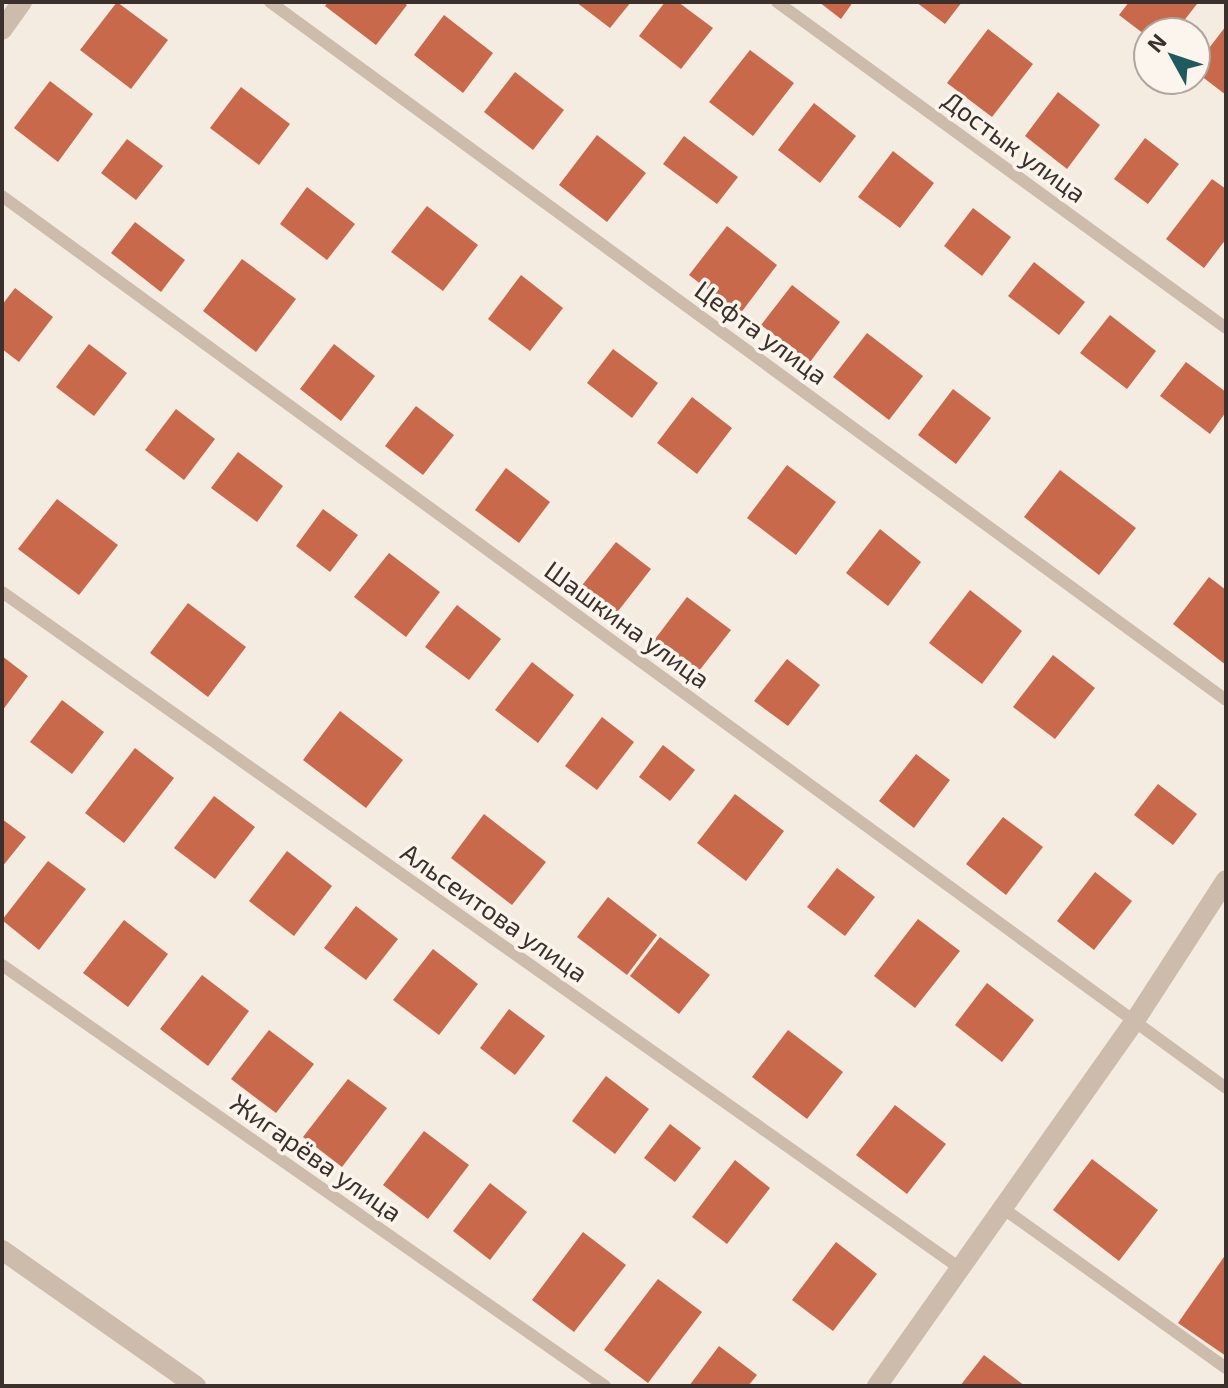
<svg xmlns="http://www.w3.org/2000/svg" width="1228" height="1388" font-family="'Exo 2',sans-serif">
<style>
.building{fill:#c8694b}
.lines{fill:none;stroke-linecap:round;stroke-linejoin:round}
.service{stroke:#cdbbac;stroke-width:12}
.minor{stroke:#cdbbac;stroke-width:20}
.tertiary{stroke:#cdbbac;stroke-width:20}
.labels{text-anchor:middle;stroke-width:7;stroke-linejoin:round;paint-order:stroke}
.street-label{font-size:26px;fill:#3b302b;stroke:#fbf5ee}
</style>
<rect width="100%" height="100%" fill="#f4ebe1"/>
<!-- building -->
<g class="building">
<path d="M 117,2 L 168,40 L 131,89 L 80,50 Z"/>
<path d="M 328,2 L 403,2 L 407,5 L 376,45 L 325,6 Z"/>
<path d="M 576,2 L 631,2 L 610,28 Z"/>
<path d="M 665,2 L 678,2 L 713,28 L 681,69 L 639,36 Z"/>
<path d="M 819,2 L 853,2 L 841,19 Z"/>
<path d="M 916,2 L 962,2 L 945,24 Z"/>
<path d="M 1129,2 L 1195,2 L 1197,4 L 1175,32 L 1148,32 L 1148,37 L 1119,15 Z"/>
<path d="M 444,15 L 493,53 L 463,93 L 414,55 Z"/>
<path d="M 1226,26 L 1226,95 L 1196,72 L 1196,65 Z"/>
<path d="M 988,29 L 1033,64 L 992,117 L 947,83 Z"/>
<path d="M 750,50 L 794,83 L 753,136 L 709,102 Z"/>
<path d="M 515,72 L 564,110 L 533,150 L 484,112 Z"/>
<path d="M 50,81 L 93,114 L 58,162 L 14,128 Z"/>
<path d="M 241,87 L 290,124 L 259,165 L 210,128 Z"/>
<path d="M 1058,92 L 1100,125 L 1067,169 L 1025,136 Z"/>
<path d="M 814,103 L 856,136 L 820,183 L 778,150 Z"/>
<path d="M 597,135 L 646,173 L 607,222 L 559,185 Z"/>
<path d="M 684,136 L 738,177 L 717,204 L 663,164 Z"/>
<path d="M 1145,138 L 1179,164 L 1148,204 L 1114,179 Z"/>
<path d="M 127,139 L 163,166 L 136,200 L 101,173 Z"/>
<path d="M 893,151 L 934,183 L 900,228 L 858,197 Z"/>
<path d="M 1212,179 L 1226,189 L 1226,239 L 1204,268 L 1166,239 Z"/>
<path d="M 307,187 L 355,224 L 327,260 L 280,224 Z"/>
<path d="M 427,206 L 478,245 L 443,291 L 391,252 Z"/>
<path d="M 973,208 L 1011,237 L 982,276 L 944,246 Z"/>
<path d="M 135,222 L 185,260 L 161,292 L 111,253 Z"/>
<path d="M 727,226 L 777,265 L 740,314 L 689,275 Z"/>
<path d="M 242,259 L 296,299 L 256,352 L 203,311 Z"/>
<path d="M 1034,262 L 1085,302 L 1059,335 L 1008,296 Z"/>
<path d="M 521,275 L 563,308 L 530,351 L 488,319 Z"/>
<path d="M 792,285 L 840,322 L 810,362 L 761,325 Z"/>
<path d="M 15,288 L 53,317 L 19,362 L 2,349 L 2,305 Z"/>
<path d="M 1110,315 L 1156,351 L 1127,389 L 1080,353 Z"/>
<path d="M 867,333 L 923,376 L 889,420 L 833,377 Z"/>
<path d="M 89,344 L 127,373 L 94,416 L 56,387 Z"/>
<path d="M 334,344 L 375,376 L 341,421 L 300,389 Z"/>
<path d="M 613,349 L 658,383 L 632,418 L 587,383 Z"/>
<path d="M 1186,362 L 1226,392 L 1226,412 L 1210,434 L 1160,396 Z"/>
<path d="M 953,389 L 991,418 L 956,464 L 918,435 Z"/>
<path d="M 692,397 L 732,428 L 697,474 L 657,443 Z"/>
<path d="M 416,406 L 454,435 L 423,475 L 385,446 Z"/>
<path d="M 176,409 L 215,439 L 184,480 L 145,450 Z"/>
<path d="M 238,452 L 283,486 L 257,522 L 211,488 Z"/>
<path d="M 787,465 L 836,502 L 796,555 L 747,518 Z"/>
<path d="M 506,468 L 550,502 L 519,543 L 475,510 Z"/>
<path d="M 1060,470 L 1136,528 L 1099,575 L 1024,517 Z"/>
<path d="M 57,499 L 118,545 L 79,595 L 18,549 Z"/>
<path d="M 323,509 L 358,535 L 330,572 L 296,546 Z"/>
<path d="M 880,529 L 921,562 L 888,606 L 846,573 Z"/>
<path d="M 616,542 L 651,569 L 615,615 L 580,588 Z"/>
<path d="M 389,553 L 440,592 L 406,637 L 354,597 Z"/>
<path d="M 1209,577 L 1226,590 L 1226,665 L 1173,624 Z"/>
<path d="M 970,590 L 1022,631 L 982,684 L 929,643 Z"/>
<path d="M 687,597 L 731,630 L 695,676 L 652,643 Z"/>
<path d="M 188,603 L 246,647 L 208,697 L 150,653 Z"/>
<path d="M 457,605 L 501,639 L 469,680 L 425,647 Z"/>
<path d="M 1053,655 L 1095,688 L 1055,739 L 1013,707 Z"/>
<path d="M 2,656 L 28,676 L 2,711 Z"/>
<path d="M 787,659 L 820,685 L 788,726 L 754,701 Z"/>
<path d="M 532,662 L 574,695 L 538,743 L 495,710 Z"/>
<path d="M 62,700 L 104,732 L 72,774 L 30,742 Z"/>
<path d="M 340,711 L 403,760 L 366,808 L 303,760 Z"/>
<path d="M 602,717 L 634,742 L 597,790 L 565,766 Z"/>
<path d="M 663,745 L 695,770 L 670,801 L 639,777 Z"/>
<path d="M 135,748 L 174,778 L 124,843 L 85,813 Z"/>
<path d="M 916,754 L 950,780 L 914,828 L 879,801 Z"/>
<path d="M 1158,784 L 1197,814 L 1173,845 L 1134,815 Z"/>
<path d="M 735,794 L 784,831 L 746,881 L 697,843 Z"/>
<path d="M 214,796 L 255,827 L 215,879 L 174,848 Z"/>
<path d="M 484,814 L 546,862 L 512,905 L 451,858 Z"/>
<path d="M 1003,817 L 1043,847 L 1006,895 L 966,864 Z"/>
<path d="M 2,819 L 26,837 L 2,867 Z"/>
<path d="M 287,851 L 332,886 L 294,936 L 249,901 Z"/>
<path d="M 48,861 L 86,889 L 39,950 L 2,920 Z"/>
<path d="M 837,868 L 875,897 L 845,936 L 807,907 Z"/>
<path d="M 1095,872 L 1132,901 L 1094,950 L 1057,921 Z"/>
<path d="M 608,897 L 657,935 L 627,975 L 577,937 Z"/>
<path d="M 356,906 L 398,939 L 366,980 L 324,948 Z"/>
<path d="M 918,919 L 960,951 L 915,1008 L 874,976 Z"/>
<path d="M 124,920 L 168,954 L 128,1007 L 83,973 Z"/>
<path d="M 660,937 L 710,975 L 679,1014 L 630,976 Z"/>
<path d="M 433,949 L 478,984 L 439,1035 L 393,1000 Z"/>
<path d="M 202,975 L 249,1011 L 208,1066 L 160,1029 Z"/>
<path d="M 987,983 L 1034,1020 L 1002,1062 L 955,1025 Z"/>
<path d="M 509,1009 L 545,1036 L 515,1075 L 480,1048 Z"/>
<path d="M 269,1030 L 314,1064 L 276,1113 L 231,1079 Z"/>
<path d="M 788,1030 L 843,1072 L 807,1119 L 752,1077 Z"/>
<path d="M 606,1076 L 649,1109 L 615,1154 L 572,1121 Z"/>
<path d="M 348,1079 L 387,1108 L 342,1167 L 303,1137 Z"/>
<path d="M 895,1105 L 946,1144 L 907,1194 L 856,1155 Z"/>
<path d="M 670,1124 L 701,1148 L 675,1182 L 644,1158 Z"/>
<path d="M 424,1131 L 469,1165 L 428,1219 L 383,1185 Z"/>
<path d="M 1092,1159 L 1158,1210 L 1119,1261 L 1053,1210 Z"/>
<path d="M 735,1160 L 770,1188 L 727,1244 L 692,1217 Z"/>
<path d="M 490,1183 L 527,1212 L 490,1260 L 453,1231 Z"/>
<path d="M 583,1232 L 626,1265 L 574,1332 L 532,1300 Z"/>
<path d="M 836,1242 L 877,1274 L 833,1331 L 792,1300 Z"/>
<path d="M 1226,1254 L 1226,1356 L 1178,1323 Z"/>
<path d="M 658,1279 L 702,1312 L 648,1383 L 604,1350 Z"/>
<path d="M 719,1346 L 757,1375 L 748,1386 L 689,1386 Z"/>
<path d="M 984,1355 L 1025,1386 L 960,1386 Z"/>
</g>
<g class="lines">
<!-- service -->
<g class="service">
<path d="M 270,2 L 1226,700"/>
<path d="M 777,2 L 1226,328"/>
<path d="M 2,196 L 1226,1088"/>
<path d="M 2,592 L 961,1269"/>
<path d="M 2,965 L 605,1386"/>
<path d="M 1004,1209 L 1226,1368"/>
</g>
<!-- minor -->
<g class="minor">
<path d="M 2,30 L 22,2"/>
<path d="M 877,1386 L 1134,1022 L 1226,880"/>
</g>
<!-- tertiary -->
<path class="tertiary" d="M 2,1250 L 196,1386"/>
</g>
<g class="labels">
<!-- street labels -->
<g class="street-label">
<text transform="translate(1014 147) rotate(36)" y="9">Достык улица</text>
<text transform="translate(761 333) rotate(36)" y="9">Цефта улица</text>
<text transform="translate(627 625) rotate(36)" y="9">Шашкина улица</text>
<text transform="translate(494 913) rotate(35)" y="9">Альсеитова улица</text>
<text transform="translate(316 1158) rotate(35)" y="9">Жигарёва улица</text>
</g>
</g>
<!-- border -->
<rect width="1228" height="1388" fill="none" stroke="#3b302b" stroke-width="8"/>
<!-- north arrow -->
<g transform="translate(1172 56) rotate(310)"><circle r="38" fill="#fbf5ee" stroke="#aea6a0" stroke-width="2"/>
<path d="M0-6L14 30L0 20L-14 30Z" fill="#1f5a5e"/>
<text y="-12" font-size="22" font-weight="bold" text-anchor="middle" fill="#3b302b">N</text>
</g>
</svg>
